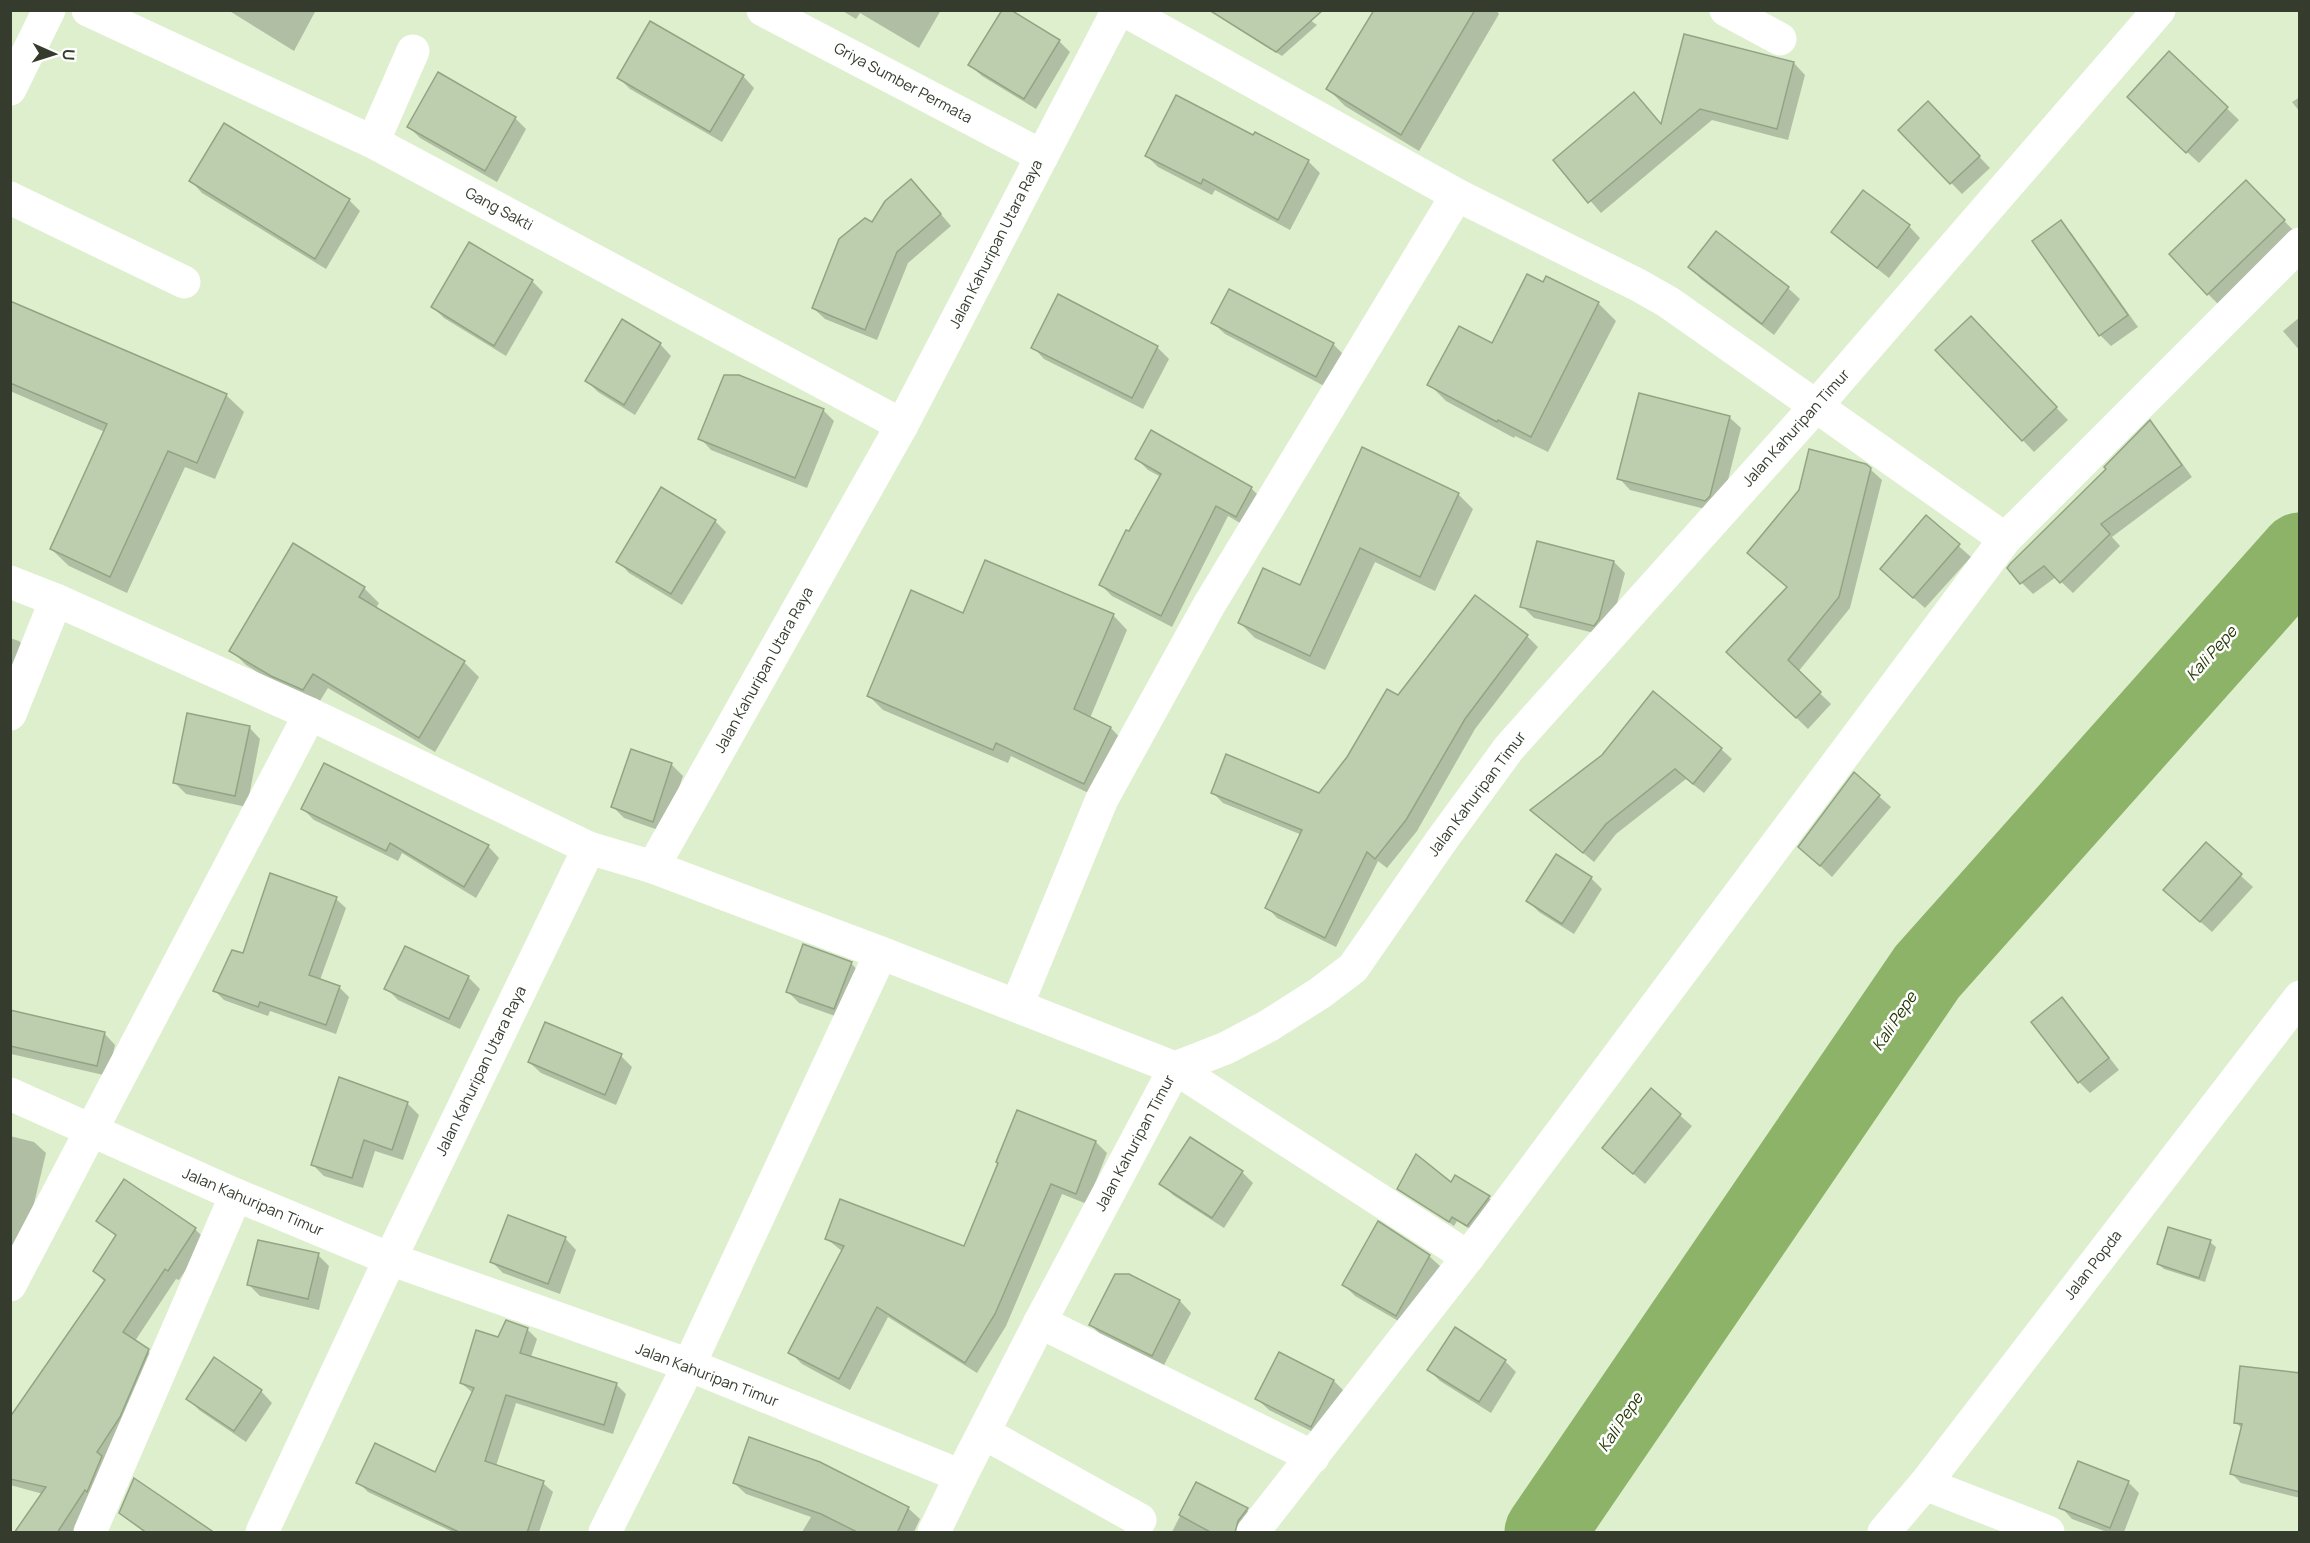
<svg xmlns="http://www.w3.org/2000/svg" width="2310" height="1543" font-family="Manrope,sans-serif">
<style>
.shadow{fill:#0003}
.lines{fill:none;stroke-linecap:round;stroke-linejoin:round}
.river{stroke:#8db368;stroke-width:81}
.building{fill:#bccead;stroke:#93a484;stroke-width:1.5}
.minor{stroke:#fff;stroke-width:33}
.major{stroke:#fff;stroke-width:33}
.labels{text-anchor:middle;stroke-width:5;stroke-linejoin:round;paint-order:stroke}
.street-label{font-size:15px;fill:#353c2e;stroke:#fff}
.water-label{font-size:16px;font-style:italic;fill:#223901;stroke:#fff}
</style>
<rect width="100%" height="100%" fill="#ddefcd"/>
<!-- shadow -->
<g class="shadow">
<path d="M 228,10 L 316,10 L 294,51 Z"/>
<path d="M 841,10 L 941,10 L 919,48 L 860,13 L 856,19 Z"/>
<path d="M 1296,10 L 1317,25 L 1282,56 L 1214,13 Z"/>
<path d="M 1375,10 L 1496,10 L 1499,14 L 1419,151 L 1345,106 L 1328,89 Z"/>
<path d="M 1059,41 L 1070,52 L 1036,109 L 982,76 L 970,65 Z"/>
<path d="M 2169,53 L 2239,120 L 2199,163 L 2140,109 Z"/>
<path d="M 1794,63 L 1805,75 L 1788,140 L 1712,120 L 1601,213 L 1555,160 L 1662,126 Z"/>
<path d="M 743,76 L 754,88 L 722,142 L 630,89 L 619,78 Z"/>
<path d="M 2300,97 L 2300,112 L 2292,102 Z"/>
<path d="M 1928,103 L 1990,168 L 1962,194 L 1900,130 Z"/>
<path d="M 515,118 L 526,129 L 497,182 L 420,138 L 409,127 Z"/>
<path d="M 1254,137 L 1308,161 L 1320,173 L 1290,230 L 1215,190 L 1212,195 L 1158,167 L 1147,156 Z"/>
<path d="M 191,181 L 349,200 L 360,211 L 326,269 L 202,193 Z"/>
<path d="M 2246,182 L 2295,232 L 2219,305 L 2208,294 Z"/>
<path d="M 922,192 L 951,226 L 908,263 L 877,340 L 825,319 L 813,308 L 873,224 Z"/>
<path d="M 2061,222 L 2072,234 L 2138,327 L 2111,346 L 2100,335 Z"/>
<path d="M 1909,226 L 1920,238 L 1889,278 L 1844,243 L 1833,232 Z"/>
<path d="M 1716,233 L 1788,288 L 1800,299 L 1774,335 L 1701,279 L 1690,267 Z"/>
<path d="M 1547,278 L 1599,304 L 1616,321 L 1548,452 L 1515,436 L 1514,438 L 1446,401 L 1429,384 L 1493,345 Z"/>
<path d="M 532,281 L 543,292 L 506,356 L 444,318 L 433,307 Z"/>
<path d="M 1058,296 L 1157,347 L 1169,359 L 1143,409 L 1044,359 L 1033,347 Z"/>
<path d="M 10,302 L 226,395 L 244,412 L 215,479 L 185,467 L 127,593 L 69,566 L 51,549 L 105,432 L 10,391 Z"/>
<path d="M 2300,317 L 2300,351 L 2283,331 Z"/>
<path d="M 1213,323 L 1333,344 L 1345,356 L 1328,388 L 1225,334 Z"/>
<path d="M 1982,329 L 2068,420 L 2034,452 L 1937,350 Z"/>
<path d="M 660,344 L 671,356 L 635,415 L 598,392 L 587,381 Z"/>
<path d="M 823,410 L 834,421 L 807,488 L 711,450 L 700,438 Z"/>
<path d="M 1729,417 L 1741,428 L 1721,508 L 1717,512 L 1630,490 L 1619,478 Z"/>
<path d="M 2150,423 L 2161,434 L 2192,477 L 2112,537 L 2120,546 L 2073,593 L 2056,577 L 2033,594 L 2022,583 L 2108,470 Z"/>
<path d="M 1152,432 L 1251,488 L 1263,500 L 1247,527 L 1228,516 L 1172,627 L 1112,596 L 1100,584 L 1161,477 L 1148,470 L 1137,459 Z"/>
<path d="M 1363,449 L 1458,494 L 1473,509 L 1435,591 L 1375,562 L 1325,670 L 1255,638 L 1240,623 L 1301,587 Z"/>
<path d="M 1870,469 L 1882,480 L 1850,608 L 1798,672 L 1831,704 L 1808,729 L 1739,663 L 1788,588 L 1749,553 Z"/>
<path d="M 1926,517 L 1971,557 L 1925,608 L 1893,580 Z"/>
<path d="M 715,521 L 726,532 L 682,605 L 629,573 L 618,561 Z"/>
<path d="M 1614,562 L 1625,573 L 1610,631 L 1606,636 L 1534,618 L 1522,606 Z"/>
<path d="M 364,588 L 379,603 L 376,608 L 464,662 L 479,677 L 435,752 L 328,688 L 318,704 L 287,690 L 246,665 L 231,650 Z"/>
<path d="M 964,615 L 1113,615 L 1127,630 L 1090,718 L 1111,728 L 1125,743 L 1099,798 L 1011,756 L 1008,763 L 883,710 L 869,696 Z"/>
<path d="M 1527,636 L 1538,647 L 1475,729 L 1417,831 L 1387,868 L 1378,861 L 1336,947 L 1277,918 L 1267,907 L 1302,835 L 1223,803 L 1212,792 L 1320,795 L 1399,697 Z"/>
<path d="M 10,638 L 19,641 L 29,651 L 10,696 Z"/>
<path d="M 249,727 L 260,739 L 247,807 L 186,794 L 175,783 Z"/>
<path d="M 1721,749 L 1732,759 L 1704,793 L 1686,779 L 1616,834 L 1594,862 L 1532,810 Z"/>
<path d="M 671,764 L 683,776 L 664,832 L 624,818 L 612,806 Z"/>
<path d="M 1854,774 L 1891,807 L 1832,877 L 1800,847 Z"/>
<path d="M 303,809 L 488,846 L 499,858 L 476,898 L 402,853 L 398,861 L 314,820 Z"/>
<path d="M 2206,844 L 2253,887 L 2212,932 L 2177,901 Z"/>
<path d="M 1591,878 L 1602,889 L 1574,934 L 1539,912 L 1528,901 Z"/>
<path d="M 336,899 L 346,908 L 320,980 L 339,987 L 349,997 L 336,1034 L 270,1011 L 268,1016 L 224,1000 L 214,990 L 244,955 Z"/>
<path d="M 851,963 L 862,975 L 846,1020 L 799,1003 L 787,991 Z"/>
<path d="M 468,977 L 480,989 L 460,1029 L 398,1000 L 386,988 Z"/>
<path d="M 2062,999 L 2073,1011 L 2119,1070 L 2090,1093 L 2079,1082 Z"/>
<path d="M 10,1012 L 104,1033 L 115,1045 L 108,1076 L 11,1054 Z"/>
<path d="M 621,1056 L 632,1067 L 616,1105 L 541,1073 L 529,1062 Z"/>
<path d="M 1651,1090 L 1692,1126 L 1645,1184 L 1604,1148 Z"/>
<path d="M 382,1095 L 408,1104 L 419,1115 L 403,1160 L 375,1151 L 363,1188 L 324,1176 L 312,1164 Z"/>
<path d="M 10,1136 L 34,1142 L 46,1153 L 22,1254 L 10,1268 Z"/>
<path d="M 1096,1142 L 1107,1153 L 1087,1204 L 1062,1194 L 1006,1326 L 977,1373 L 888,1317 L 850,1390 L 802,1364 L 790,1352 L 843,1252 L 827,1239 L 965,1247 Z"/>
<path d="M 1242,1172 L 1253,1183 L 1224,1228 L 1173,1195 L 1161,1183 Z"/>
<path d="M 1455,1177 L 1495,1202 L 1473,1231 L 1457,1221 L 1454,1226 L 1398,1188 L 1451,1184 Z"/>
<path d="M 124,1181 L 195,1229 L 206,1240 L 179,1280 L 176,1279 L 135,1341 L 159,1361 L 74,1532 L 31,1532 L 43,1494 L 10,1485 L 10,1438 L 105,1282 L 95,1271 L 117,1237 L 98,1221 Z"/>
<path d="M 565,1238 L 576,1250 L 560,1294 L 503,1273 L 492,1262 Z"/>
<path d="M 2210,1242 L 2216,1247 L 2205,1282 L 2164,1269 L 2158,1264 Z"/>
<path d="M 318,1255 L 329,1266 L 319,1310 L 260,1296 L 249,1285 Z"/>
<path d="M 1429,1256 L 1441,1267 L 1407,1326 L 1355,1296 L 1344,1285 Z"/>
<path d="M 1129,1276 L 1180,1301 L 1191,1313 L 1163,1367 L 1102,1336 L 1091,1325 Z"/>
<path d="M 527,1329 L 537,1339 L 531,1357 L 616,1384 L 626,1394 L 613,1434 L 516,1403 L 496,1466 L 543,1483 L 553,1492 L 539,1532 L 453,1532 L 368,1492 L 358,1482 L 436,1474 L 473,1393 L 461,1383 L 499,1339 Z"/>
<path d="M 1280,1354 L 1334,1381 L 1345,1392 L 1323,1437 L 1269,1410 L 1257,1399 Z"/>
<path d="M 214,1359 L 261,1391 L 272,1403 L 246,1442 L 199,1410 L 188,1399 Z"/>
<path d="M 1505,1361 L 1516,1372 L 1491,1413 L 1440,1381 L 1429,1370 Z"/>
<path d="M 2300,1375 L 2300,1498 L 2241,1483 L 2231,1473 L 2243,1429 L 2235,1422 Z"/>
<path d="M 2128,1482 L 2139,1493 L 2124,1532 L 2107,1532 L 2072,1519 L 2061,1507 Z"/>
<path d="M 734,1483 L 908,1508 L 920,1519 L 914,1532 L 802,1532 L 811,1517 L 746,1494 Z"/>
<path d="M 1196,1484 L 1247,1510 L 1256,1519 L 1248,1532 L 1172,1532 Z"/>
<path d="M 120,1513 L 212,1532 L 144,1532 Z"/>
</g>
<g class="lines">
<!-- river -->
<path class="river" d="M 1545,1532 L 1927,972 L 2300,553"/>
</g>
<!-- building -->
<g class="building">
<path d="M 1002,10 L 1011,10 L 1060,40 L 1024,99 L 968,65 Z"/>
<path d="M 1209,10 L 1323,10 L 1276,52 Z"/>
<path d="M 1374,10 L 1475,10 L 1401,135 L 1326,89 Z"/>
<path d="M 650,21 L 744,75 L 710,132 L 617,78 Z"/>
<path d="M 1684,34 L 1794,62 L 1777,129 L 1700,109 L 1588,203 L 1553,160 L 1634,92 L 1661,124 Z"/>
<path d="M 2169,51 L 2228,107 L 2186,153 L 2127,97 Z"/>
<path d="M 438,72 L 516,117 L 485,171 L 407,127 Z"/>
<path d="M 1176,95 L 1253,135 L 1255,132 L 1309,160 L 1278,220 L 1203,179 L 1201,184 L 1145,156 Z"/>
<path d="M 1928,101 L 1980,156 L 1950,184 L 1898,130 Z"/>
<path d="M 224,123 L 350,199 L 315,259 L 189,181 Z"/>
<path d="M 911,179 L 941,214 L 897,252 L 865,330 L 812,308 L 839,239 L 865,218 L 872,222 L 885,201 Z"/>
<path d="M 2246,180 L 2285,220 L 2207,295 L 2169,254 Z"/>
<path d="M 1863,190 L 1910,225 L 1877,268 L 1831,232 Z"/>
<path d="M 2061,220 L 2128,315 L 2099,336 L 2032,241 Z"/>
<path d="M 1716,231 L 1789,287 L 1762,324 L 1688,267 Z"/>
<path d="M 469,242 L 533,280 L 494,346 L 431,307 Z"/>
<path d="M 1527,274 L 1543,282 L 1546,276 L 1599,302 L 1531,437 L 1498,420 L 1497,422 L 1427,385 L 1459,326 L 1492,343 Z"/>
<path d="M 1229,289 L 1334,343 L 1316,377 L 1211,323 Z"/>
<path d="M 1058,294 L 1158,346 L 1132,398 L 1031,348 Z"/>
<path d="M 10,301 L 227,394 L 197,463 L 168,451 L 110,577 L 50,549 L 107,424 L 10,383 Z"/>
<path d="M 1971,316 L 2057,407 L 2022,441 L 1935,350 Z"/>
<path d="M 622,319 L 661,343 L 624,405 L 585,381 Z"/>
<path d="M 724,375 L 739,375 L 824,409 L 795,478 L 698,439 Z"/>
<path d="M 1639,393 L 1730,416 L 1710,496 L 1705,501 L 1617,479 Z"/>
<path d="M 2150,420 L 2182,465 L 2101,524 L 2110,534 L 2060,583 L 2044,566 L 2020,584 L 2007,568 L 2010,564 L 2106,469 L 2104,467 Z"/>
<path d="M 1151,430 L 1252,487 L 1236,517 L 1216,506 L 1161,616 L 1099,585 L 1126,530 L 1129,531 L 1161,474 L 1135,459 Z"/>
<path d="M 1362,447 L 1459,493 L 1420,577 L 1360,548 L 1310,656 L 1238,623 L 1263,568 L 1300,585 Z"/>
<path d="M 1809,449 L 1866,464 L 1871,468 L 1839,597 L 1788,660 L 1821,692 L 1796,718 L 1726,652 L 1787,587 L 1747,553 L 1799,490 Z"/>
<path d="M 661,487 L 716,520 L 671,594 L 616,562 Z"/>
<path d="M 1926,515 L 1960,544 L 1913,598 L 1880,569 Z"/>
<path d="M 1537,541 L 1614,561 L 1599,619 L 1594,626 L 1520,607 Z"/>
<path d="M 293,543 L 365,587 L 359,597 L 465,661 L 419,738 L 313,674 L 303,690 L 271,676 L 229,651 Z"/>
<path d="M 985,560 L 1114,614 L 1074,709 L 1111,727 L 1084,784 L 996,743 L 993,750 L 867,696 L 911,590 L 963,613 Z"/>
<path d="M 1475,595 L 1528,635 L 1465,719 L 1406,820 L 1375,859 L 1367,852 L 1325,938 L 1265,908 L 1302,830 L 1211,793 L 1226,754 L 1319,793 L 1347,757 L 1387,689 L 1398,695 Z"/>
<path d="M 1653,691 L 1722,748 L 1693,784 L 1675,769 L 1606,824 L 1583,853 L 1530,810 L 1602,755 Z"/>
<path d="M 187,713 L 250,726 L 235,796 L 173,783 Z"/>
<path d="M 631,749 L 672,763 L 653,822 L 611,807 Z"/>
<path d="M 324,763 L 489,845 L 464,887 L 390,843 L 386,851 L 301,809 Z"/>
<path d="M 1854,772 L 1880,795 L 1820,866 L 1798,847 Z"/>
<path d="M 2206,842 L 2242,874 L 2200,922 L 2163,890 Z"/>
<path d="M 1556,854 L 1592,877 L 1562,924 L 1526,901 Z"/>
<path d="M 270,873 L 337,897 L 309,975 L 340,986 L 326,1025 L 260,1002 L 258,1007 L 213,991 L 232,950 L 243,953 Z"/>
<path d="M 803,944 L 852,962 L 834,1009 L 786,992 Z"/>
<path d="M 405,946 L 469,976 L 449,1019 L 384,989 Z"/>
<path d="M 2062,997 L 2109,1058 L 2078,1083 L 2031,1022 Z"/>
<path d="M 10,1010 L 105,1032 L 97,1066 L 10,1046 Z"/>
<path d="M 545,1022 L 622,1054 L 605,1095 L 528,1062 Z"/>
<path d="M 339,1077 L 408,1102 L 392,1150 L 364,1140 L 352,1178 L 311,1165 Z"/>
<path d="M 1651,1088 L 1681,1114 L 1633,1174 L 1602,1148 Z"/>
<path d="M 1017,1110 L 1096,1141 L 1076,1194 L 1051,1184 L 995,1314 L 965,1363 L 877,1307 L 839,1379 L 788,1353 L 844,1246 L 825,1239 L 840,1199 L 964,1246 L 998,1163 L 996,1162 Z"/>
<path d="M 1190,1137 L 1243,1171 L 1212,1218 L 1159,1184 Z"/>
<path d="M 1416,1154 L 1451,1182 L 1455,1175 L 1490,1196 L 1467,1226 L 1452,1217 L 1449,1222 L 1397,1189 Z"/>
<path d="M 124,1179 L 196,1228 L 168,1271 L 165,1269 L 123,1332 L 149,1349 L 120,1417 L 97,1452 L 102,1456 L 87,1492 L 85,1490 L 57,1533 L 14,1533 L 46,1487 L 10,1479 L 10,1417 L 105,1280 L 93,1271 L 116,1235 L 96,1221 Z"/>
<path d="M 508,1215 L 566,1237 L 548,1284 L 490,1262 Z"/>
<path d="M 1378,1221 L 1430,1255 L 1396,1316 L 1342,1285 Z"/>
<path d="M 2168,1227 L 2211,1240 L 2199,1278 L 2157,1264 Z"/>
<path d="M 258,1240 L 319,1253 L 308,1299 L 247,1285 Z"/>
<path d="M 1115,1274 L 1129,1274 L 1180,1300 L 1152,1356 L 1089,1325 Z"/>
<path d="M 506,1320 L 528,1328 L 520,1353 L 617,1383 L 604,1425 L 506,1395 L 485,1461 L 544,1481 L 527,1533 L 461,1533 L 356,1483 L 375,1443 L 435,1472 L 474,1388 L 460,1383 L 476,1330 L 498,1337 Z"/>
<path d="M 1455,1327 L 1506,1360 L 1479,1402 L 1427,1370 Z"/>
<path d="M 1279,1352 L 1334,1380 L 1311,1427 L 1255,1399 Z"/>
<path d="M 214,1357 L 262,1390 L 234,1431 L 186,1399 Z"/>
<path d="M 2240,1366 L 2300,1373 L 2300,1492 L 2230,1474 L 2242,1424 L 2234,1423 Z"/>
<path d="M 749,1437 L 820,1462 L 909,1507 L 897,1533 L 859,1533 L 821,1514 L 733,1483 Z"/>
<path d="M 2078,1461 L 2129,1481 L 2110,1528 L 2059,1508 Z"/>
<path d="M 134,1478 L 215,1533 L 147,1533 L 119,1513 Z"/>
<path d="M 1196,1482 L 1248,1508 L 1238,1521 L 1235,1533 L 1212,1533 L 1179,1515 Z"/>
</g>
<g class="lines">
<!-- minor -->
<g class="minor">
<path d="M 88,10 L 373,142 L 902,425"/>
<path d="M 763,10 L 1042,156"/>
<path d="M 1124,10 L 1457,195 L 1638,285 L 1668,302 L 2005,539"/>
<path d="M 1726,10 L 1780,39"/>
<path d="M 10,89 L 49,10"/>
<path d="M 373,142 L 413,51"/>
<path d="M 10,198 L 184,282"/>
<path d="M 10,582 L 56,600 L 310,714 L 589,848 L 653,867 L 881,953 L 1175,1068 L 1468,1257"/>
<path d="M 10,714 L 56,600"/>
<path d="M 653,867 L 902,425 L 1118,10"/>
<path d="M 1017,1005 L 1102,799 L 1209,605 L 1457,195"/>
<path d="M 10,1094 L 236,1195 L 390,1259 L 689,1365 L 961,1476 L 1040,1322 L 1175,1068 L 1226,1048 L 1268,1026 L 1320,993 L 1353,968 L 1441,841 L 1509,748 L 1817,405 L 2159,10"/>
<path d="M 10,1285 L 310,714"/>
<path d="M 1040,1322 L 1313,1457"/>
<path d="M 984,1433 L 1140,1520"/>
<path d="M 1925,1484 L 2048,1532"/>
<path d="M 90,1532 L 236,1195"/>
<path d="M 262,1532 L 390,1259 L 589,848"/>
<path d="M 605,1532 L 689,1365 L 881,953"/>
<path d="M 934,1532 L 961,1476"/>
<path d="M 1253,1532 L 1468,1257 L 2005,539 L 2300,244"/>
</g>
<!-- major -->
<path class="major" d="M 1884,1532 L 1925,1484 L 2300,997"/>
</g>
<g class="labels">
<!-- street labels -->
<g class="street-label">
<text transform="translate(903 83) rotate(28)" y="5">Griya Sumber Permata</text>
<text transform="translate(499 209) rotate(28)" y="5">Gang Sakti</text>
<text transform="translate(996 244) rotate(-63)" y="5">Jalan Kahuripan Utara Raya</text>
<text transform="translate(1796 428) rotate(-48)" y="5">Jalan Kahuripan Timur</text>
<text transform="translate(764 670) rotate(-61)" y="5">Jalan Kahuripan Utara Raya</text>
<text transform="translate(1477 794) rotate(-53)" y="5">Jalan Kahuripan Timur</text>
<text transform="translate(481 1071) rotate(-64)" y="5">Jalan Kahuripan Utara Raya</text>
<text transform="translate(1135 1143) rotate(-62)" y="5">Jalan Kahuripan Timur</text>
<text transform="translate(253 1202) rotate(23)" y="5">Jalan Kahuripan Timur</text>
<text transform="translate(2093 1265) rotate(-52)" y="5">Jalan Popda</text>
<text transform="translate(707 1375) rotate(21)" y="5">Jalan Kahuripan Timur</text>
</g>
<!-- water labels -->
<g class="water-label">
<text transform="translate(2211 653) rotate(-48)" y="6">Kali Pepe</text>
<text transform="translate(1894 1021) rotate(-56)" y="6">Kali Pepe</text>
<text transform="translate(1620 1422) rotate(-56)" y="6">Kali Pepe</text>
</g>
</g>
<!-- border -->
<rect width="2310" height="1543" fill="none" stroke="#353c2e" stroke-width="24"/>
<!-- north arrow -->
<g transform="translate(54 54) rotate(93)" stroke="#ffffff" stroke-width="4.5" paint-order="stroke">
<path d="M0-4.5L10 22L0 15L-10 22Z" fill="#353c2e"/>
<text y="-9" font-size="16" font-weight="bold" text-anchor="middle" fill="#353c2e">U</text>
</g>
</svg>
